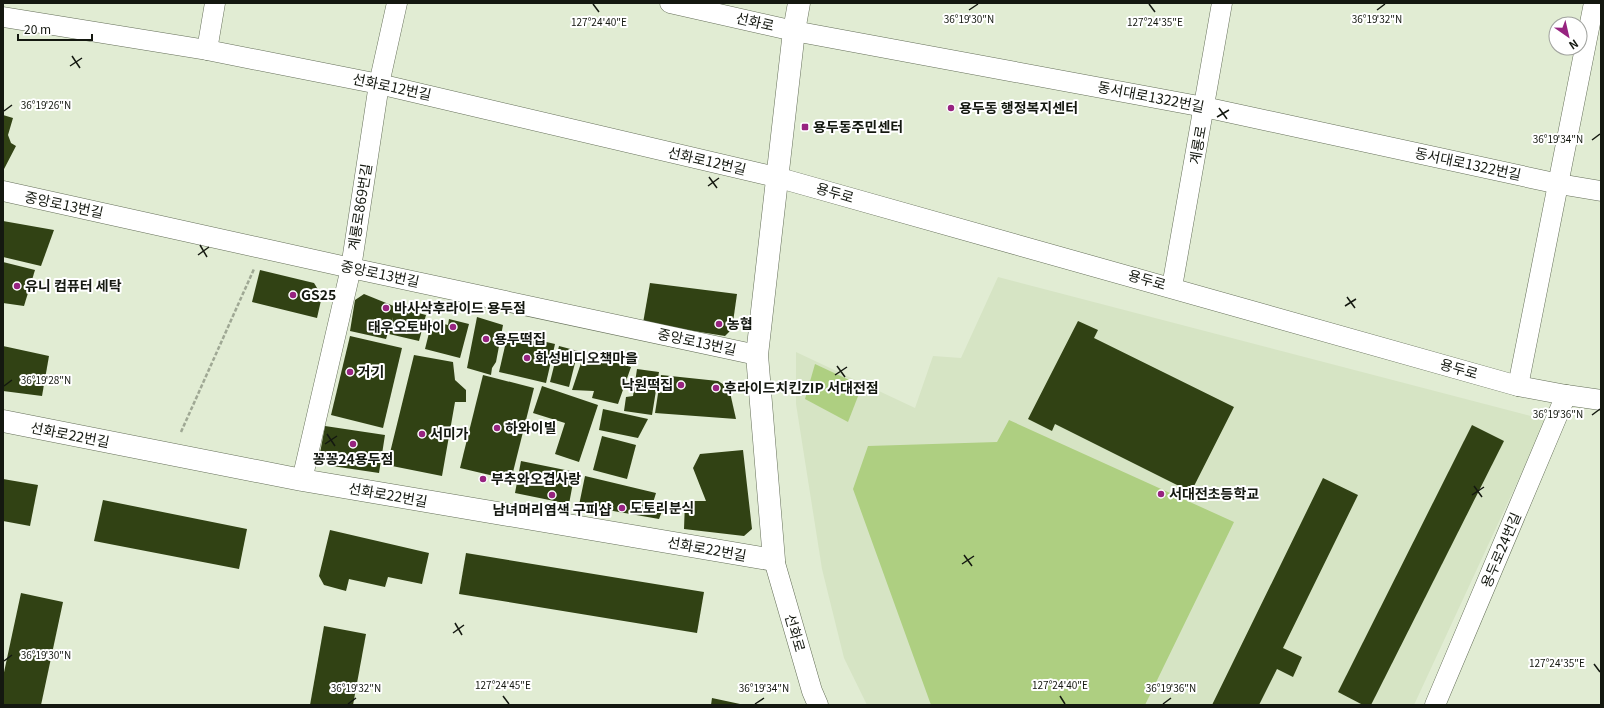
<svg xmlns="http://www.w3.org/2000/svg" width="1604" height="708" font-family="Georgia,'Noto Sans KR',serif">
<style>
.built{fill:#d6e4c4}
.green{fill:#aecf81}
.building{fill:#314214}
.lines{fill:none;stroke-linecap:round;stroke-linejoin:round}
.street-casing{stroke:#656f59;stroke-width:21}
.secondary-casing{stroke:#656f59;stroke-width:23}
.path{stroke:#9fa894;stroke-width:2.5;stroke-dasharray:4 2;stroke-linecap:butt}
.street{stroke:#fff;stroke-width:20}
.secondary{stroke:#fff;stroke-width:22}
.ticks{fill:none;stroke:#141810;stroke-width:1.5}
.poi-dot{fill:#972380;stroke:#fff;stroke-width:1.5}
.labels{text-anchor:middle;stroke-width:4;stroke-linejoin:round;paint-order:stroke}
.street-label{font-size:14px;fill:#141810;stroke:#fff}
.poi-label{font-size:14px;font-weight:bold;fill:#141810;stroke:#fff;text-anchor:start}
.ticks-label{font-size:10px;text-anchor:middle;fill:#141810;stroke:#fff;stroke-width:4;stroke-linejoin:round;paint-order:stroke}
</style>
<rect width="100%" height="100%" fill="#e1ecd3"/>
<!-- built -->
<path class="built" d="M 998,277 L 1546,420 L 1414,705 L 867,705 L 844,658 L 822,569 L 796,404 L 796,352 L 915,408 L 933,356 L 961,358 Z"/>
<!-- green -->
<g class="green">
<path d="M 815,364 L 862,386 L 848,422 L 805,399 Z"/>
<path d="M 1009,420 L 1234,522 L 1145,705 L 931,705 L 853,489 L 868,446 L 997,442 Z"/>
</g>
<!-- building -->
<g class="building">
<path d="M 3,115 L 13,118 L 8,135 L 11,143 L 16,146 L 3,171 Z"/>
<path d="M 3,221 L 54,230 L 41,266 L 3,257 Z"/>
<path d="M 3,262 L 35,270 L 24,306 L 3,303 Z"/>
<path d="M 260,270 L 314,283 L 322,296 L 317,318 L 252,302 Z"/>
<path d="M 650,283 L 737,294 L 732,329 L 725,336 L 643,323 Z"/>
<path d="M 364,294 L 396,307 L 426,315 L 419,341 L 389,334 L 393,317 L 386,339 L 350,331 L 355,300 Z"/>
<path d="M 477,317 L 503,325 L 496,362 L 492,368 L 491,375 L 467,368 Z"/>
<path d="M 449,319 L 469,324 L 460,358 L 425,349 L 432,321 L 448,325 Z"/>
<path d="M 1078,321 L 1098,330 L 1094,338 L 1234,407 L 1191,492 L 1055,424 L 1052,431 L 1028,419 Z"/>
<path d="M 508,333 L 555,344 L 546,383 L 499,372 Z"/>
<path d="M 350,336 L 402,348 L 383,428 L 331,415 Z"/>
<path d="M 3,346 L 49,356 L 42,396 L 3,391 Z"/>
<path d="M 559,346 L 578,351 L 569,387 L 550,382 Z"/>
<path d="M 584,354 L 631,367 L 618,404 L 592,398 L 594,391 L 572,390 Z"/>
<path d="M 414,355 L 453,362 L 455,380 L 466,390 L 466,402 L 455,402 L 442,476 L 387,465 Z"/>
<path d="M 637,369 L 659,372 L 652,415 L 624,411 L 626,397 L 633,396 Z"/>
<path d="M 483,375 L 534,388 L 511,480 L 460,468 Z"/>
<path d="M 661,375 L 718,381 L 729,388 L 736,419 L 655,413 Z"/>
<path d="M 542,386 L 598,405 L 579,462 L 555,454 L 565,423 L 533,413 Z"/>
<path d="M 603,409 L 648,419 L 638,438 L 599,430 Z"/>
<path d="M 1472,425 L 1504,441 L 1371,705 L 1363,705 L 1338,692 Z"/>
<path d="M 325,426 L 385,435 L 379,473 L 332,466 L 320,453 Z"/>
<path d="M 602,436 L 636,445 L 627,479 L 593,470 Z"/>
<path d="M 743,450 L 752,529 L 744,536 L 684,529 L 685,501 L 706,501 L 693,468 L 700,454 Z"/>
<path d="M 521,461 L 575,472 L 569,504 L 515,493 Z"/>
<path d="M 585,476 L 656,493 L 652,506 L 663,509 L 659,519 L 579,505 Z"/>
<path d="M 1323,478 L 1358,495 L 1283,648 L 1302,657 L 1293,677 L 1277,669 L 1259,705 L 1212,705 Z"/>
<path d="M 3,479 L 38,485 L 30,526 L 3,521 Z"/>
<path d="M 103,500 L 247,529 L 239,569 L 94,541 Z"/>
<path d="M 330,530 L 429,553 L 422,584 L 388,577 L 385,587 L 349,579 L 346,591 L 324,585 L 319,576 Z"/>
<path d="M 466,553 L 704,592 L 697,633 L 459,594 Z"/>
<path d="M 21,593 L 63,602 L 41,705 L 3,705 L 3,677 Z"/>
<path d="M 324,626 L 366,634 L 353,705 L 310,705 Z"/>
<path d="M 712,698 L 740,704 L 740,705 L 711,705 Z"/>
</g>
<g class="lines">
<defs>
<g id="street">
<path d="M 670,3 L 794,31 L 1204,107 L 1559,184 L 1601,191"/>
<path d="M 3,17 L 207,50 L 379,84 L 776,177 L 1518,386 L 1566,395 L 1601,400"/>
<path d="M 207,50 L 215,3"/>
<path d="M 3,191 L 351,268 L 757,355"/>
<path d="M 1172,287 L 1222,3"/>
<path d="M 1518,386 L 1594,3"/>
<path d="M 302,480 L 351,268 L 379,84 L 397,3"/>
<path d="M 774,560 L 812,691 L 818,705"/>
<path d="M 1435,705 L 1566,395"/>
</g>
<path id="secondary" d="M 3,421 L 302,480 L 774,560 L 757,355 L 794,31 L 799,3"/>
</defs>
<!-- street casing -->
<use href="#street" class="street-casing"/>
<!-- secondary casing -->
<use href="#secondary" class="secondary-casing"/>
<!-- path -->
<path class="path" d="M 181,432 L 254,269"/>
<!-- street -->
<use href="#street" class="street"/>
<!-- secondary -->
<use href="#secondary" class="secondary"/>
</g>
<!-- ticks -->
<path class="ticks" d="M 593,4 L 599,12M 1149,4 L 1155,12M 969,10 L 978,4M 1377,10 L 1385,4M 72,56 L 80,68M 70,66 L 82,58M 1219,108 L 1227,119M 4,111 L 12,105M 1217,117 L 1229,110M 1592,140 L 1600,134M 709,177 L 717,188M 708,186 L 719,178M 200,245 L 207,257M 198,255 L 209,247M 1347,297 L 1355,308M 1345,306 L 1356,299M 837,366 L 845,377M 835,375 L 847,367M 4,386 L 12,380M 1592,415 L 1600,409M 327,434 L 335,446M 325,444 L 337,436M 1474,486 L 1482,497M 1472,495 L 1484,487M 964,555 L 972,566M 962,564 L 974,556M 455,623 L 462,635M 453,633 L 464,625M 4,661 L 12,655M 1594,664 L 1600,672M 503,696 L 509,704M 1060,696 L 1065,704M 348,704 L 356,698M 755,704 L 764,698M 1163,704 L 1171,698"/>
<!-- markers -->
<g class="poi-dot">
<circle cx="951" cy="108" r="4"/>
<rect x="801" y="123" width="8" height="8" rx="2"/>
<circle cx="17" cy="286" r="4"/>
<circle cx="293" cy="295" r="4"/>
<circle cx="386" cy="308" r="4"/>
<circle cx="719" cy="324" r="4"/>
<circle cx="453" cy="327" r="4"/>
<circle cx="486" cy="339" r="4"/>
<circle cx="527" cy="358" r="4"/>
<circle cx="350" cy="372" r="4"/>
<circle cx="681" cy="385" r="4"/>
<circle cx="716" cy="388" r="4"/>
<circle cx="497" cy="428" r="4"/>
<circle cx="422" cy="434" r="4"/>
<circle cx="353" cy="444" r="4"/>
<circle cx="483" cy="479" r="4"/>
<circle cx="1161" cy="494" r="4"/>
<circle cx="552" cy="495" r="4"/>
<circle cx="622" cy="508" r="4"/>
</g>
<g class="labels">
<!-- street labels -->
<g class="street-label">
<text transform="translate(755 22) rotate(13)" y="5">선화로</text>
<text transform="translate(392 87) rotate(12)" y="5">선화로12번길</text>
<text transform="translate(1151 97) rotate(11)" y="5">동서대로1322번길</text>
<text transform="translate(1198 145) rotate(-80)" y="5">계룡로</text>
<text transform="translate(707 161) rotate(13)" y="5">선화로12번길</text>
<text transform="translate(1468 164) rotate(12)" y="5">동서대로1322번길</text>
<text transform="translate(835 193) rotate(16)" y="5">용두로</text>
<text transform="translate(64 205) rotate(12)" y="5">중앙로13번길</text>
<text transform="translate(360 207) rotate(-81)" y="5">계룡로869번길</text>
<text transform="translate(380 274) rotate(12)" y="5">중앙로13번길</text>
<text transform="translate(1147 280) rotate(16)" y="5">용두로</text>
<text transform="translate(697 342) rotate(12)" y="5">중앙로13번길</text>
<text transform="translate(1459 369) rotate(16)" y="5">용두로</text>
<text transform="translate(70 435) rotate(11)" y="5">선화로22번길</text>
<text transform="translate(388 495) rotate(10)" y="5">선화로22번길</text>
<text transform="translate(707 549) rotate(10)" y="5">선화로22번길</text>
<text transform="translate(1501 550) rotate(-67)" y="5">용두로24번길</text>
<text transform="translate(795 633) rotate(74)" y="5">선화로</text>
</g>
<!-- poi labels -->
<g class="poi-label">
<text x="959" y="113">용두동 행정복지센터</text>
<text x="813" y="132">용두동주민센터</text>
<text x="25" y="291">유니 컴퓨터 세탁</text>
<text x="301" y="300">GS25</text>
<text x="394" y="313">바사삭후라이드 용두점</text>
<text x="727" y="329">농협</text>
<text x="445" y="332" text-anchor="end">태우오토바이</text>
<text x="494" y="344">용두떡집</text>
<text x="535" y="363">화성비디오책마을</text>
<text x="358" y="377">거기</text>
<text x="673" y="390" text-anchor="end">낙원떡집</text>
<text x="724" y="393">후라이드치킨ZIP 서대전점</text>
<text x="505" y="433">하와이빌</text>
<text x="430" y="439">서미가</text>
<text x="353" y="464" text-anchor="middle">꽁꽁24용두점</text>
<text x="491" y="484">부추와오겹사랑</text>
<text x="1169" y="499">서대전초등학교</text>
<text x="630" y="513">도토리분식</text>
<text x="552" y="515" text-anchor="middle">남녀머리염색 구피샵</text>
</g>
</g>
<g class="ticks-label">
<text x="969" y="23">36°19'30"N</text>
<text x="1377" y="23">36°19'32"N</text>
<text x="599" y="26">127°24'40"E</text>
<text x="1155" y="26">127°24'35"E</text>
<text x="46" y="109">36°19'26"N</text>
<text x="1558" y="143">36°19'34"N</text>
<text x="46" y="384">36°19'28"N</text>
<text x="1558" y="418">36°19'36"N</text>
<text x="46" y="659">36°19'30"N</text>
<text x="1557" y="667">127°24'35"E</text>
<text x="503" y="689">127°24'45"E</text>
<text x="1060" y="689">127°24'40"E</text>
<text x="356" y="692">36°19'32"N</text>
<text x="764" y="692">36°19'34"N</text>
<text x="1171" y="692">36°19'36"N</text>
</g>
<!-- border -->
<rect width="1604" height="708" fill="none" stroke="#141810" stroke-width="8"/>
<!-- north arrow -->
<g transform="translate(1568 36) rotate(146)"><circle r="19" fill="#ffffff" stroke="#a1a39f"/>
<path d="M0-3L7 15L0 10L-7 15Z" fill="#972380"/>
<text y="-6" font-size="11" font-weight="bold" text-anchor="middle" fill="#141810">N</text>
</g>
<!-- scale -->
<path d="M18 34v6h74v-6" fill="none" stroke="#141810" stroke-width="2"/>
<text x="24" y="34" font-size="12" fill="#141810" stroke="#ffffff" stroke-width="3" paint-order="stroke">20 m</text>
</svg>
